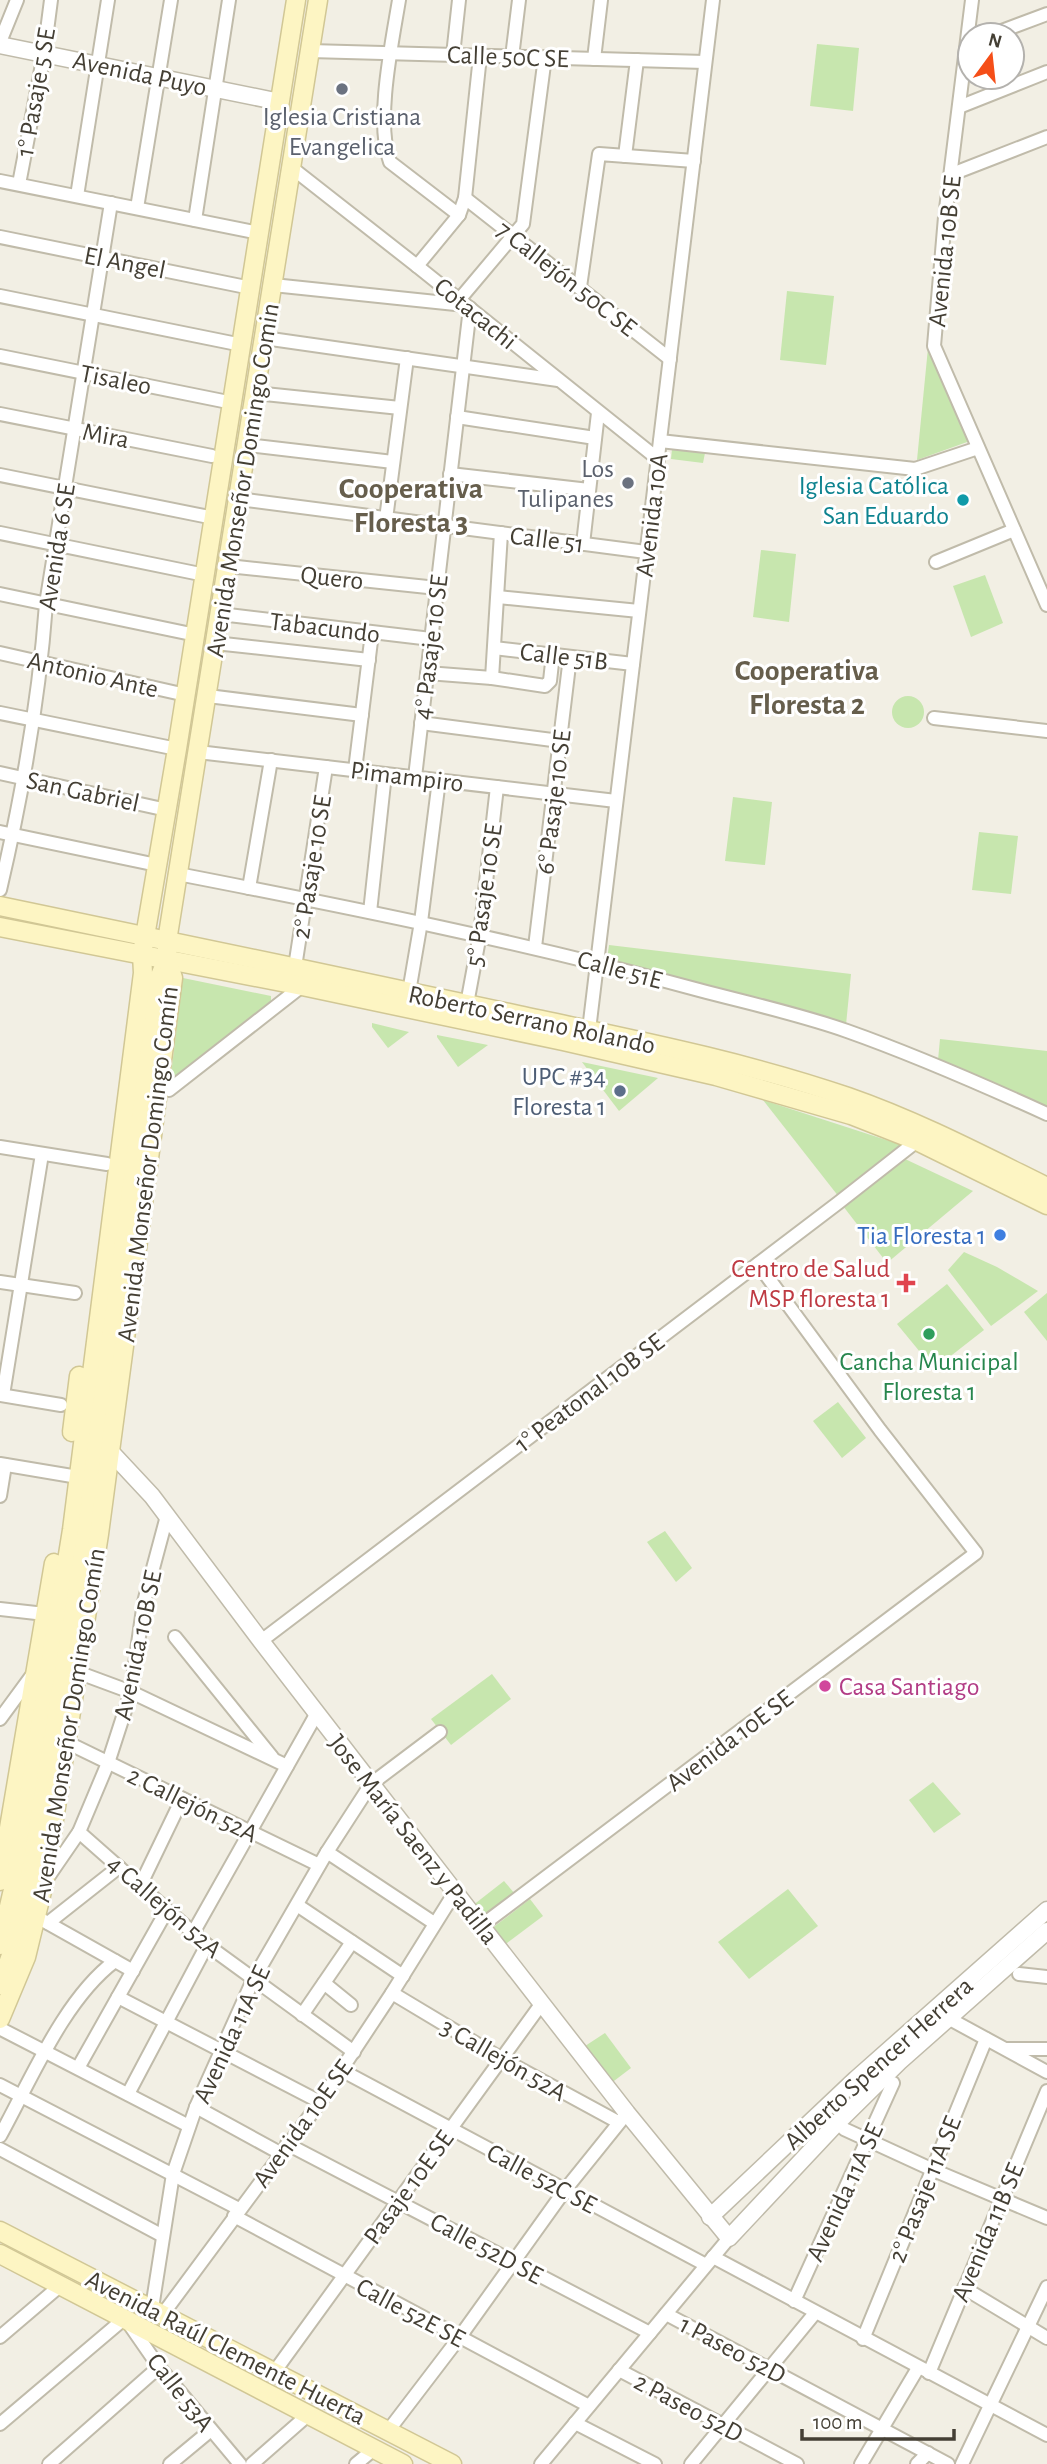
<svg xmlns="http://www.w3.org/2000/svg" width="1047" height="2464" font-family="'Alegreya Sans',sans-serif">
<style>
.green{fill:#c7e6ae}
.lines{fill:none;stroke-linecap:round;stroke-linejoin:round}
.minor-casing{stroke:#c0bbaa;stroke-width:16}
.tertiary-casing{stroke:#c0bbaa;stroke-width:19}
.secondary-casing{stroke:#d1c795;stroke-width:21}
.minor{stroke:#fff;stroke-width:12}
.tertiary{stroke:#fff;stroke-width:16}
.secondary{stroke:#fdf5c3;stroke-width:18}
.worship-dot{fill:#6b7280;stroke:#fff;stroke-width:2.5}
.culture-dot{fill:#0f9aa8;stroke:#fff;stroke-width:2.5}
.service-dot{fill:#5c6f8a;stroke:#fff;stroke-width:2.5}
.shop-dot{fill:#3f7fe0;stroke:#fff;stroke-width:2.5}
.health-dot{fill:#e0444e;stroke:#fff;stroke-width:2.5}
.leisure-dot{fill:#2e9e5b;stroke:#fff;stroke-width:2.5}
.hotel-dot{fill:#d1479c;stroke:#fff;stroke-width:2.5}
.labels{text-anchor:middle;stroke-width:6;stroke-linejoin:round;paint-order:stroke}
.street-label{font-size:26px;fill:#443f34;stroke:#fff}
.worship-label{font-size:26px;fill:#5b616d;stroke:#fff}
.culture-label{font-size:26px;fill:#0d838f;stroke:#fff;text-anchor:end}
.service-label{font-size:26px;fill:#4e5e75;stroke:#fff;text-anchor:end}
.shop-label{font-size:26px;fill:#366cbe;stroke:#fff;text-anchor:end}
.health-label{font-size:26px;fill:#be3a42;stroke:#fff;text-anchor:end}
.leisure-label{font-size:26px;fill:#27864d;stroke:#fff}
.hotel-label{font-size:26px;fill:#b23c85;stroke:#fff;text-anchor:start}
.quarter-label{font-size:30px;font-weight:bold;fill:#665e4c;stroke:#fff}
</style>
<rect width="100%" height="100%" fill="#f2efe4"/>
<!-- green -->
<g class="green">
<path d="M 817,44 L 859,48 L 853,111 L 810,106 Z"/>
<path d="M 787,291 L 834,296 L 826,365 L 780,360 Z"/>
<path d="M 928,348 L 970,441 L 917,460 Z"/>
<path d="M 672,449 L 705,453 L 703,463 L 671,459 Z"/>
<path d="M 761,550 L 796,554 L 789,622 L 753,617 Z"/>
<path d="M 985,575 L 1003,623 L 971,637 L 953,586 Z"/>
<circle cx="908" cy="712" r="16"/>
<path d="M 733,797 L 772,802 L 765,865 L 725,861 Z"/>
<path d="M 979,832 L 1018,836 L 1011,894 L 972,890 Z"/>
<path d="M 609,945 L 851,974 L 846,1025 L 607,960 Z"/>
<path d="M 183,978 L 271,996 L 271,1001 L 174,1077 L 171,1074 Z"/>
<path d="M 372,1023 L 409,1032 L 388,1048 L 372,1027 Z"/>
<path d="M 437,1035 L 488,1045 L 458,1067 L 437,1037 Z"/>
<path d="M 940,1039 L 1047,1051 L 1047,1110 L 938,1060 Z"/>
<path d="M 582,1062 L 658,1078 L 619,1111 Z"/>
<path d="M 763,1100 L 908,1147 L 839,1197 Z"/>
<path d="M 905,1159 L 973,1191 L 887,1263 L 843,1206 Z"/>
<path d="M 964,1252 L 997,1267 L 1038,1291 L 991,1326 L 948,1270 Z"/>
<path d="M 947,1284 L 984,1330 L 934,1369 L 897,1324 Z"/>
<path d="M 1047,1293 L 1047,1341 L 1024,1312 Z"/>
<path d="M 838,1402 L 866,1438 L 842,1458 L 813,1421 Z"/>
<path d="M 665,1531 L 692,1568 L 676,1582 L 647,1542 Z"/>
<path d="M 492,1674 L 511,1699 L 451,1745 L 431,1719 Z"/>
<path d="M 933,1782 L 961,1814 L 934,1833 L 909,1800 Z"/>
<path d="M 504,1881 L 515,1894 L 482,1918 L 472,1906 Z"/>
<path d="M 788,1889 L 818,1926 L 749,1979 L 718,1942 Z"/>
<path d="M 530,1899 L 543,1916 L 503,1946 L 491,1929 Z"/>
<path d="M 605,2033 L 631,2068 L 610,2084 L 582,2048 Z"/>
</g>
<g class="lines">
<defs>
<g id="minor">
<path d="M 399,0 C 392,43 375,122 390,162 L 459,215"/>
<path d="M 972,0 L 945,217 L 934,346 L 1047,605"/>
<path d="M 991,35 L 1047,14"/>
<path d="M 0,42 L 17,0"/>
<path d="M 310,51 L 705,62"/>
<path d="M 453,55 L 459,0"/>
<path d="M 512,57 L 519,0"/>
<path d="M 594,59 L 601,0"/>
<path d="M 959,107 L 1047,72"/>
<path d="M 625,156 L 637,60"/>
<path d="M 292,168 L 417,266 L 658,459"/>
<path d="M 952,174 L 1047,137"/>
<path d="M 0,181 L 259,233"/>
<path d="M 19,184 L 44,54 L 51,0"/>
<path d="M 77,196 L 108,0"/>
<path d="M 465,198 L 670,359"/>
<path d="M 137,208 L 171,0"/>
<path d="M 195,220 L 229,0"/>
<path d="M 0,237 L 251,288"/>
<path d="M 417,266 L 459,215 L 465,198 L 480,56"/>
<path d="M 273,285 L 465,305"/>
<path d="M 580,287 L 599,154 L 694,161"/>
<path d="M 0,296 L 242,345"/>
<path d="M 459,300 L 523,224 L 545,57"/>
<path d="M 264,338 L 558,380"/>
<path d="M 0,356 L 233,403"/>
<path d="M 255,393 L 400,408"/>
<path d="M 0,414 L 212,456"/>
<path d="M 457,417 L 595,438"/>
<path d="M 660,441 L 915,469 L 978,448"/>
<path d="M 247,445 L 393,462"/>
<path d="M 450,474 L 589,490"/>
<path d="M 0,475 L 214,518"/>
<path d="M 239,499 L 646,552"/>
<path d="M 386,519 L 407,358"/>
<path d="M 0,533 L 205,575"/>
<path d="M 583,544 L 598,413"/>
<path d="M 936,562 L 1014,530"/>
<path d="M 228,566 L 437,588"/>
<path d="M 0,594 L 196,635"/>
<path d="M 498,597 L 639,611"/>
<path d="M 220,614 L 431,639"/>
<path d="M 215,643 L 369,660"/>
<path d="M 494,648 L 633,664"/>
<path d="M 0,653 L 186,695"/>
<path d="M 427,673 L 492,678 L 545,686 L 550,681 L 553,654"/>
<path d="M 492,678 L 501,533"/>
<path d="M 208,696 L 362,715"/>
<path d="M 0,713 L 177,749"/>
<path d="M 934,718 L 1047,731"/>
<path d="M 421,723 L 560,741"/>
<path d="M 198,752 L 616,801"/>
<path d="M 355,770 L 372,633"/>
<path d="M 0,773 L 167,810"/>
<path d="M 415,777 L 470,308"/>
<path d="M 0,832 L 157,865"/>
<path d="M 178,874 C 353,908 527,943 699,990 C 748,1003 799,1014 847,1031 C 915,1055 981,1084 1047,1114"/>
<path d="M 249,888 L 271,760"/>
<path d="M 0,890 C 22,796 39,700 46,604 L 111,203"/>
<path d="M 370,912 L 385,774"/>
<path d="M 535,947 L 570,657"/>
<path d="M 295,967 L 326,767"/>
<path d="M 409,992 L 421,922 L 439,780"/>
<path d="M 467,1004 L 480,934 L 497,787"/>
<path d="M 589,1030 L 713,0"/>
<path d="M 169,1090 L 302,986"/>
<path d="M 0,1147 L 107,1164"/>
<path d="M 0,1282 L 75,1293"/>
<path d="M 0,1395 L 61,1405"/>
<path d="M 3,1395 L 42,1154"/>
<path d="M 0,1464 L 78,1477"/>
<path d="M 0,1496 L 5,1465"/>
<path d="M 0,1609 L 45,1614"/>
<path d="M 175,1637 L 272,1757"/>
<path d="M 261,1641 L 838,1203 L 917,1141"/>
<path d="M 77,1672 L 131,1692 L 287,1766"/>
<path d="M 0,1719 L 33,1674"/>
<path d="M 66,1742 L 319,1865"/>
<path d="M 79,1832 L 207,1945 L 354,2052"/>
<path d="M 327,1852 L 434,1923"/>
<path d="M 46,1880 L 79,1832 L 108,1763 L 131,1692 L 144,1602 L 167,1516"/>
<path d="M 140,1886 L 182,1799"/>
<path d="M 297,1905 L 403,1976"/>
<path d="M 37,1917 L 133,1971"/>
<path d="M 48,1923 L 119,1867"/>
<path d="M 481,1926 L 976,1553 L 880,1430 L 758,1264"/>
<path d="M 193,1933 L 317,1713"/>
<path d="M 1019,1974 L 1047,1977"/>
<path d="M 324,1983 L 351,2005"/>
<path d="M 392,1993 L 502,2059 L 618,2122"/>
<path d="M 118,1997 L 320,2102"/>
<path d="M 302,2015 L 352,1942"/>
<path d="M 948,2018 L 1047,2072"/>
<path d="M 3,2030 L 189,2126"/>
<path d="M 1007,2049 L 1047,2049"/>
<path d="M 78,2068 L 167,1910"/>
<path d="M 341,2070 L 706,2265"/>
<path d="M 0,2085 L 239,2209"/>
<path d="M 128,2094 L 207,1945"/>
<path d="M 196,2107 L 280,2153"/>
<path d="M 844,2129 L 931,2169 L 1047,2218"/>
<path d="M 0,2136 C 31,2080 64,1999 115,1961"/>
<path d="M 287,2144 L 650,2333"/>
<path d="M 0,2149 L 163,2236"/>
<path d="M 234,2216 L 589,2406"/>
<path d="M 713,2257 L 1047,2435"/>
<path d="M 964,2288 L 1047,2338"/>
<path d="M 794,2301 L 893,2083"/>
<path d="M 152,2308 L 173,2174 L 196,2107 L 253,1980 L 327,1852 L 371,1784 L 440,1732"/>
<path d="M 163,2314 L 320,2102 L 392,1993 L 455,1892"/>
<path d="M 666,2314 L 948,2464"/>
<path d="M 0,2337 L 61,2285"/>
<path d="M 863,2339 L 986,2039"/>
<path d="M 619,2370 L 797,2464"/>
<path d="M 275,2371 L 542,2003"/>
<path d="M 929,2373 L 1047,2091"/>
<path d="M 575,2423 L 655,2464"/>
<path d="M 0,2424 L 125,2318 L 159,2367 L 240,2464"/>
<path d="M 388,2431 L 459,2338 L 565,2190 L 627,2113"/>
<path d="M 49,2464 L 159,2367"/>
<path d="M 170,2464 L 211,2430"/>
<path d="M 252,2464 L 309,2414"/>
<path d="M 356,2464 L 374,2449"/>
<path d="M 541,2464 L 729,2238"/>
<path d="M 691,2464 L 815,2313"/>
<path d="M 861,2464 L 918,2368"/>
<path d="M 917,2464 L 928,2453"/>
<path d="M 962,2464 L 1047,2287"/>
</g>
<g id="tertiary">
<path d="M 0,45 L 280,102"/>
<path d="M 102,1445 L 109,1450 L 152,1496 L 261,1641 L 455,1892 L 627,2113 L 729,2238 L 836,2124 L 899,2062 L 1047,1931"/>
<path d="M 710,2217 L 856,2079 L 1047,1910"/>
</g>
<g id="secondary">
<path d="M 0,906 C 171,942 343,977 514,1014 C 625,1038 740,1060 848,1097 C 917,1121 982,1155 1047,1187"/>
<path d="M 0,927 L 302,986 L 563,1041 L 716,1076 L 851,1115 L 917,1141 L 1047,1205"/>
<path d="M 72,1432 L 79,1376"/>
<path d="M 0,1881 L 54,1563"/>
<path d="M 0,1945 L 15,1881 L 72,1530 L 143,973 L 142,954 L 177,749 L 296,0"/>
<path d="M 0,1985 L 13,1950 L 29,1883 L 87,1532 L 97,1443 L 160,976 L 167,959"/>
<path d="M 0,2019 L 26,1957 L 44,1883 L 99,1534 L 173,978 L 167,959 L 167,941 L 318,0"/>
<path d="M 0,2231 L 452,2464"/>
<path d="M 0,2254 L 403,2464"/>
</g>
</defs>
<!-- minor casing -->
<use href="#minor" class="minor-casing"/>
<!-- tertiary casing -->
<use href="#tertiary" class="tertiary-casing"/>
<!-- secondary casing -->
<use href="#secondary" class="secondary-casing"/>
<!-- minor -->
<use href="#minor" class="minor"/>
<!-- tertiary -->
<use href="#tertiary" class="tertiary"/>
<!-- secondary -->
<use href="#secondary" class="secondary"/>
</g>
<!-- markers -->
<g class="worship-dot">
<circle cx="342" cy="89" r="7"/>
<circle cx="628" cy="483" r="7"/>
</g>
<circle class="culture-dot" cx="963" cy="500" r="7"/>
<circle class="service-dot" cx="620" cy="1091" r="7"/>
<circle class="shop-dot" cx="1000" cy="1235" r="7"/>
<path class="health-dot" d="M902.5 1272.5h7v7h7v7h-7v7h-7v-7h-7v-7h7z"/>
<circle class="leisure-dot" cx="929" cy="1334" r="7"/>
<circle class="hotel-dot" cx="825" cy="1686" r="7"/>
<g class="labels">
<!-- street labels -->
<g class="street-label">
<text transform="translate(508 56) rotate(2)" y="9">Calle 50C SE</text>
<text transform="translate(140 73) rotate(12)" y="9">Avenida Puyo</text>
<text transform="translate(35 92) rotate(-80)" y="9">1° Pasaje 5 SE</text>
<text transform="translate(944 251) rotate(-84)" y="9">Avenida 10B SE</text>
<text transform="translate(125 262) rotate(11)" y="9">El Angel</text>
<text transform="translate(567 278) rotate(38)" y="9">7 Callejón 50C SE</text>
<text transform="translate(476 313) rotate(39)" y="9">Cotacachi</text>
<text transform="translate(116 379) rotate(11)" y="9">Tisaleo</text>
<text transform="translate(106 435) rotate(11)" y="9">Mira</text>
<text transform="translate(242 480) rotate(-81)" y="9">Avenida Monseñor Domingo Comin</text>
<text transform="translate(651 515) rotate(-83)" y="9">Avenida 10A</text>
<text transform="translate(547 539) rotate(7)" y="9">Calle 51</text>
<text transform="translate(56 547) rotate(-81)" y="9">Avenida 6 SE</text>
<text transform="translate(332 577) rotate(6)" y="9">Quero</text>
<text transform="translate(325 627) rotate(7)" y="9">Tabacundo</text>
<text transform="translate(430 647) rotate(-83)" y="9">4° Pasaje 10 SE</text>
<text transform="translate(564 656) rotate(7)" y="9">Calle 51B</text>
<text transform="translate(93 674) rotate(13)" y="9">Antonio Ante</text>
<text transform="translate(407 776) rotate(7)" y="9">Pimampiro</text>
<text transform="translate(83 791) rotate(12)" y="9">San Gabriel</text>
<text transform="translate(553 802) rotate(-83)" y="9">6° Pasaje 10 SE</text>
<text transform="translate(311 867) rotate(-81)" y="9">2° Pasaje 10 SE</text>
<text transform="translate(483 895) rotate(-82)" y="9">5° Pasaje 10 SE</text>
<text transform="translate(620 969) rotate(15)" y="9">Calle 51E</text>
<text transform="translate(532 1019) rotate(12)" y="9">Roberto Serrano Rolando</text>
<text transform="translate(147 1164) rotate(-83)" y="9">Avenida Monseñor Domingo Comín</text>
<text transform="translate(589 1392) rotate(-37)" y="9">1° Peatonal 10B SE</text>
<text transform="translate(137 1645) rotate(-78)" y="9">Avenida 10B SE</text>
<text transform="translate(68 1725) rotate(-81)" y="9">Avenida Monseñor Domingo Comín</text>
<text transform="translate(729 1740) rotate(-37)" y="9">Avenida 10E SE</text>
<text transform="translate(193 1804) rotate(26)" y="9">2 Callejón 52A</text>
<text transform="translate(414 1839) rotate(52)" y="9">Jose María Saenz y Padilla</text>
<text transform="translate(165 1906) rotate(41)" y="9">4 Callejón 52A</text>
<text transform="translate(231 2034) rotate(-65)" y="9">Avenida 11A SE</text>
<text transform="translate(504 2059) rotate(30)" y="9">3 Callejón 52A</text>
<text transform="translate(878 2063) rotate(-42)" y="9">Alberto Spencer Herrera</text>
<text transform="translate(302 2123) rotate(-54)" y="9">Avenida 10E SE</text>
<text transform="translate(542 2178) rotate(28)" y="9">Calle 52C SE</text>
<text transform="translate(408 2187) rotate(-54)" y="9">Pasaje 10E SE</text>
<text transform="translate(924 2189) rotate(-68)" y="9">2° Pasaje 11A SE</text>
<text transform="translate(844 2192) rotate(-65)" y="9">Avenida 11A SE</text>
<text transform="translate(987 2232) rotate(-67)" y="9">Avenida 11B SE</text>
<text transform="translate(487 2248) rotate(28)" y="9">Calle 52D SE</text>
<text transform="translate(411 2312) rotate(28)" y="9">Calle 52E SE</text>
<text transform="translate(226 2347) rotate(27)" y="9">Avenida Raúl Clemente Huerta</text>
<text transform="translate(733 2349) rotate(28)" y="9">1 Paseo 52D</text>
<text transform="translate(181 2392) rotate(52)" y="9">Calle 53A</text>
<text transform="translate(689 2407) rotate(28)" y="9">2 Paseo 52D</text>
</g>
<!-- worship labels -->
<g class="worship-label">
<text x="342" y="125">Iglesia Cristiana<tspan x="342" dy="30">Evangelica</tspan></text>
<text x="614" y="477" text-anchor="end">Los<tspan x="614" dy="30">Tulipanes</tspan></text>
</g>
<!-- culture labels -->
<g class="culture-label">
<text x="949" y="494">Iglesia Católica<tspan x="949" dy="30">San Eduardo</tspan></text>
</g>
<!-- service labels -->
<g class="service-label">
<text x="606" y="1085">UPC #34<tspan x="606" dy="30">Floresta 1</tspan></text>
</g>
<!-- shop labels -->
<g class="shop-label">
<text x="986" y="1244">Tia Floresta 1</text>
</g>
<!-- health labels -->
<g class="health-label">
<text x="890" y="1277">Centro de Salud<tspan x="890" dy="30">MSP floresta 1</tspan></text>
</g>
<!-- leisure labels -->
<g class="leisure-label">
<text x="929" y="1370">Cancha Municipal<tspan x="929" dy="30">Floresta 1</tspan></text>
</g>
<!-- hotel labels -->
<g class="hotel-label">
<text x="839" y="1695">Casa Santiago</text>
</g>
<!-- quarter labels -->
<g class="quarter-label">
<text x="411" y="498">Cooperativa<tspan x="411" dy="34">Floresta 3</tspan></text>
<text x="807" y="680">Cooperativa<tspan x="807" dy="34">Floresta 2</tspan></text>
</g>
</g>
<!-- north arrow -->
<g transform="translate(991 56) rotate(15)"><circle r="33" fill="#ffffff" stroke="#b4b2ae" stroke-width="2"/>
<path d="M0-5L12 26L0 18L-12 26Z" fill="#f54e18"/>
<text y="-10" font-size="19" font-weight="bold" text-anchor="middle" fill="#443f34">N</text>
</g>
<!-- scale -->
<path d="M802 2429v10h152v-10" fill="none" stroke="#443f34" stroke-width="3.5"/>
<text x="813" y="2429" font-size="21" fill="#443f34" stroke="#ffffff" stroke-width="5" paint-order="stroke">100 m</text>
</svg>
